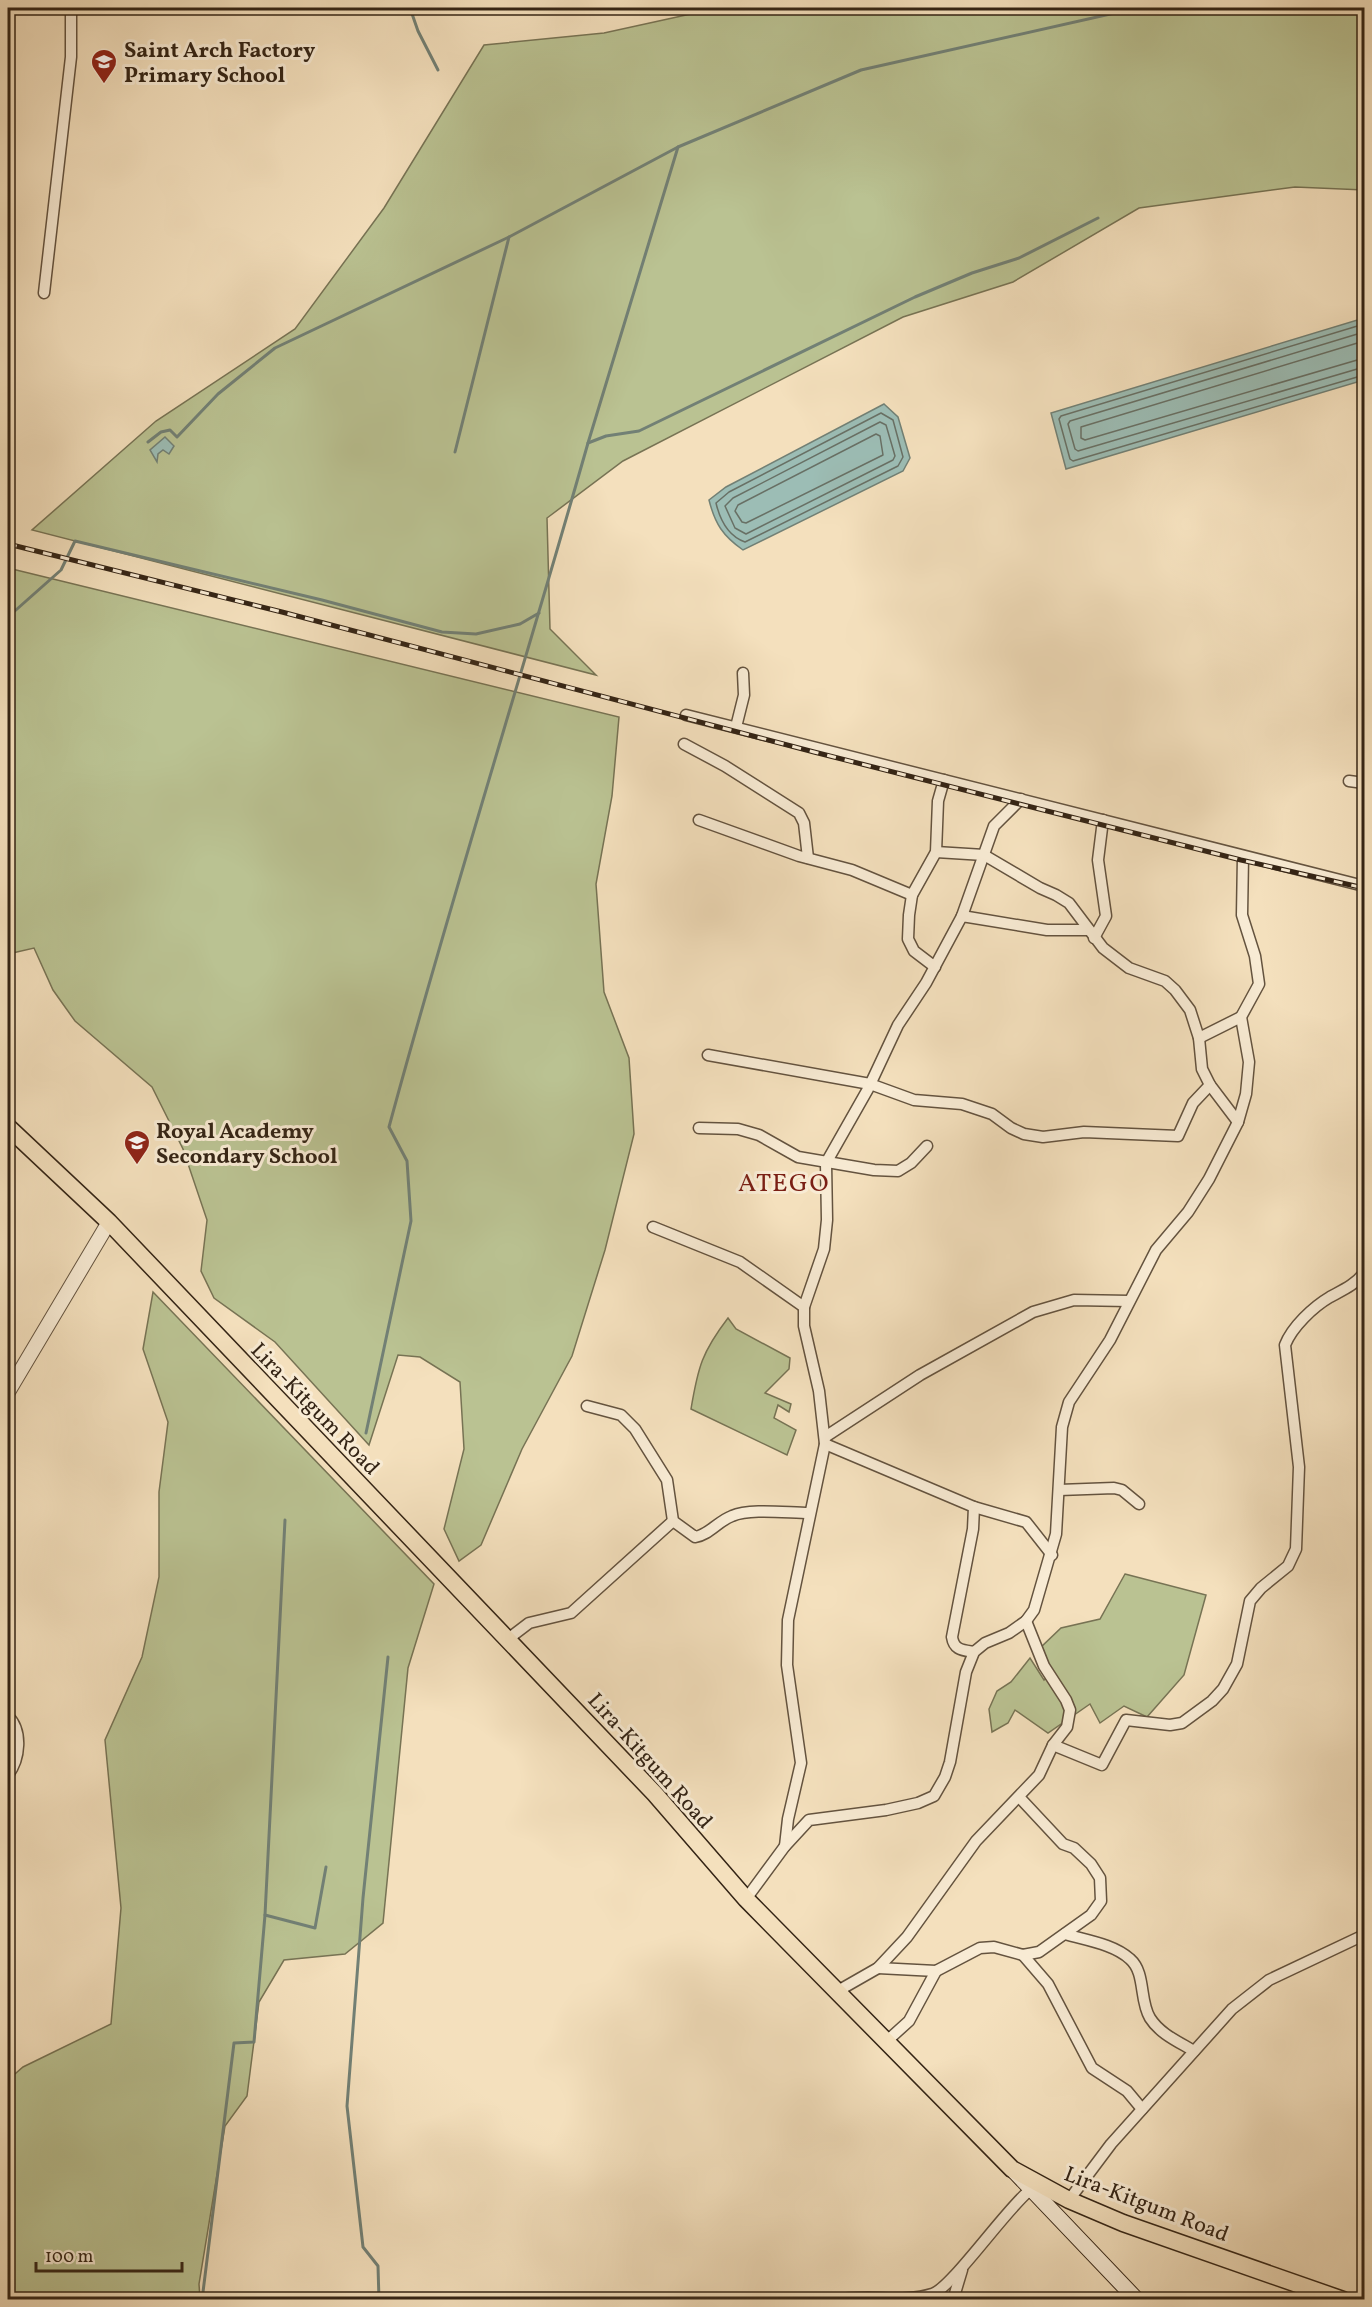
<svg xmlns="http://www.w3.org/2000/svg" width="1372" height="2307" font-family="Vollkorn,serif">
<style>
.green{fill:#bac292;stroke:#777354;stroke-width:1.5}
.water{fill:#9cbdb5;stroke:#728075;stroke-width:1.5}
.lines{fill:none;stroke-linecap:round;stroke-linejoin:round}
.shore{stroke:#687065;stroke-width:1.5}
.stream{stroke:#728075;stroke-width:3}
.minor-casing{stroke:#64533f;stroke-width:13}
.tertiary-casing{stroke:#64533f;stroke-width:16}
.secondary-casing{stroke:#342415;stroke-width:17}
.primary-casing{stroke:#342415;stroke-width:19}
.minor{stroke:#f8ebd4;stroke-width:10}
.tertiary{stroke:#f8ebd4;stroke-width:14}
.secondary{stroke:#f8ebd4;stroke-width:15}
.primary{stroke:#f4e0bd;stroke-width:16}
.rail-casing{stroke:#342415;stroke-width:5}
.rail{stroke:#f8ebd4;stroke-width:3;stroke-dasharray:9;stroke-linecap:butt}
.labels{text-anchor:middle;stroke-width:6;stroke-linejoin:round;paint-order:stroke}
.poi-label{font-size:22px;font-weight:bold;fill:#342415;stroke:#f8ebd4;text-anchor:start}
.street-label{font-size:22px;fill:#342415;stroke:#f8ebd4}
.quarter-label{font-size:26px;letter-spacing:1.5px;fill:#7a1f14;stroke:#f8ebd4}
</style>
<rect width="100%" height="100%" fill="#f4e0bd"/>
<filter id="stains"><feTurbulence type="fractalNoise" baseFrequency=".00333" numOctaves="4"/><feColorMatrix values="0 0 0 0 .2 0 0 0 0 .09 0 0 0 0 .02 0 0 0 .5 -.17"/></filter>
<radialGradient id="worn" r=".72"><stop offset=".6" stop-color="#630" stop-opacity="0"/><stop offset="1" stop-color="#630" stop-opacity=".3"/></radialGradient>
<!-- green -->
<g class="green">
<path d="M 718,8 L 1364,8 L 1364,190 L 1295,187 L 1139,208 L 1013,282 L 903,317 L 623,461 L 547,518 L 550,629 L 596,675 L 32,530 L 156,421 L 295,329 L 384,208 L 484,45 L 604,33 Z"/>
<path d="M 8,568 L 619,717 L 612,796 L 596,884 L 604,992 L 629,1058 L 634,1134 L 605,1250 L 572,1356 L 522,1449 L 481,1545 L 459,1561 L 444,1529 L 464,1449 L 460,1382 L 420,1357 L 398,1355 L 369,1445 L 275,1342 L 214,1298 L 201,1271 L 207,1220 L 183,1149 L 152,1087 L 75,1021 L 53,990 L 34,948 L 8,954 Z"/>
<path d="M 153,1292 L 434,1584 L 408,1668 L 383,1923 L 345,1954 L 284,1960 L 259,2002 L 247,2096 L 225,2126 L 199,2284 L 200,2299 L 8,2299 L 8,2080 L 23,2067 L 111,2024 L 121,1908 L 105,1740 L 142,1657 L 159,1577 L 159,1492 L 168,1422 L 143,1349 Z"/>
<path d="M 728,1318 L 736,1329 L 790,1358 L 789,1369 L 765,1393 L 791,1404 L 789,1412 L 778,1405 L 774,1418 L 796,1430 L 787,1455 L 691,1409 C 698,1367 702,1352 728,1318 Z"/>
<path d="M 1125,1574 L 1206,1595 L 1184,1675 L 1147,1717 L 1124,1706 L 1100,1723 L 1090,1704 L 1048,1733 L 1015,1710 L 1008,1723 L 992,1732 L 989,1709 L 997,1691 L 1011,1682 L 1030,1658 L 1044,1680 L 1051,1673 L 1038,1650 L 1061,1628 L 1100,1619 Z"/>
</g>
<!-- water -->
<g class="water">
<path d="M 1364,318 L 1364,380 L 1066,469 L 1051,413 Z"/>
<path d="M 884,404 L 898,417 L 910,458 L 903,471 L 743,550 C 723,536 715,524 709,500 L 726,487 Z"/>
<path d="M 165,437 L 174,446 L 169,454 L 163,450 L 158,454 L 157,462 L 150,450 Z"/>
</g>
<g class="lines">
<!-- shore -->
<g class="shore">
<path d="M 1364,324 L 1061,416 L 1059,419 L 1070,459 L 1073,461 L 1364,375"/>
<path d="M 1364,332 L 1070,421 L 1068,424 L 1075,449 L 1078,451 L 1364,367"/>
<path d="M 1364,341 L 1081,427 L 1081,438 L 1085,440 L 1364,358"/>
<path d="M 881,413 L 893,420 L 903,457 L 898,466 L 745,542 C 728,536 720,520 716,503 L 729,492 Z"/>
<path d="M 880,422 L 886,425 L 895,456 L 893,460 L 746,534 L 735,528 L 725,506 L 733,498 Z"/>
<path d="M 876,434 L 880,436 L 883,455 L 746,523 L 742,522 L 735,511 L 738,505 Z"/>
</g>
<!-- stream -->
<g class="stream">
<path d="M 410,8 L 418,31 L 438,70"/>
<path d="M 148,442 L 161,432 L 170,430 L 177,437 L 218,394 L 275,348 L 509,237 L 678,147 L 861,70 L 1137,8"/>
<path d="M 588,443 L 678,147"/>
<path d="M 455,452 L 509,237"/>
<path d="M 8,617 L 61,570 L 75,541 L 322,600 L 442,632 L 476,634 L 520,624 L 539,613"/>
<path d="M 366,1433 L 411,1221 L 407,1161 L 389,1127 C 451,898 523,672 588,443 L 606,436 L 639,431 L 915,297 L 972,273 L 1019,258 L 1098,218"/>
<path d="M 265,1915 L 285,1520"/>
<path d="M 202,2300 L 234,2043 L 254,2042 L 265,1915 L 315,1928 L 326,1867"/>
<path d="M 379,2300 L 378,2266 L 363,2247 L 347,2106 L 363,1898 L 388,1657"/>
</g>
<defs>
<g id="minor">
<path d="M 44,293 L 71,57 L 71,8"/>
<path d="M 686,715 L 1364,886"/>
<path d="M 736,727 L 744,695 L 743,673"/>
<path d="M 684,744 L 725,766 L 799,813 L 804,823 L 808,858"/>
<path d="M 1349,781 L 1364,783"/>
<path d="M 699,820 L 799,856 L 852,870 L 912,895"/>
<path d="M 936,852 L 984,855 L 1040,888 L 1056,895 L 1069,903 L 1103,948 L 1129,968 L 1165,981 L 1175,990 L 1190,1010 L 1199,1038 L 1202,1069 L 1210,1085 L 1238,1122"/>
<path d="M 962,916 L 994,826 L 1021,799"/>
<path d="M 1094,938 L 1106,916 L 1098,860 L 1103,820"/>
<path d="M 935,967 L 914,951 L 908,939 L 909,915 L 912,895 L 936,852 L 938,801 L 944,780"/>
<path d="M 1199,1038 L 1241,1017"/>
<path d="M 708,1055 L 870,1084 L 914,1100 L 962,1104 L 992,1114 L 1011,1128 L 1024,1134 L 1043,1137 L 1084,1132 L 1178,1136 L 1193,1103 L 1210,1085"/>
<path d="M 699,1128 L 738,1129 L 759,1135 L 798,1157 L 874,1170 L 898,1171 L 911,1163 L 927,1146"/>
<path d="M 653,1227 L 740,1262 L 804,1307"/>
<path d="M 587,1406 L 621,1415 L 635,1429 L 667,1480 L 673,1521 L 695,1537 C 709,1535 718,1521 732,1516 C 750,1508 788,1513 809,1513"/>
<path d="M 825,1437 L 920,1375 L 1033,1312 L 1074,1300 L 1129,1301"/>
<path d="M 825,1444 L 974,1507 L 973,1529 L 952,1637 C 954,1650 962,1650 974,1652"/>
<path d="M 1059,1490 L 1114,1488 L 1122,1490 L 1139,1504"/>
<path d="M 974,1507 L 1026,1522 L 1052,1555"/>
<path d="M 508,1639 L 529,1623 L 571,1613 L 673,1521"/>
<path d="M 8,1716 C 23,1731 20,1759 8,1775"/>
<path d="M 1053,1745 L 1102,1765 L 1126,1720 L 1170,1725 L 1182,1723 L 1212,1701 L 1223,1689 L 1237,1664 L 1250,1601 L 1261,1588 L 1288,1566 L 1296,1549 L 1299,1467 L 1285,1345 C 1292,1327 1313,1307 1330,1297 C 1343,1290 1355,1285 1364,1273"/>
<path d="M 785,1846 L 788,1819 L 801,1763 L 787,1665 L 788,1620 L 825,1444 L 819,1391 L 804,1326 L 804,1307 L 824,1249 L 827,1220 L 826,1163 L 868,1089 L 898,1025 L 926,983 L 962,916 L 1047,930 L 1089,930"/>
<path d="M 746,1899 L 785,1846 L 809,1820 L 886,1810 L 918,1803 L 934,1796 L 945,1777 L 950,1762 L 966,1672 L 974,1652 L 985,1643 L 1009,1633 L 1026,1621 L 1034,1610 L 1056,1534 L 1062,1427 L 1069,1402 L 1110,1340 L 1156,1250 L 1188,1212 L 1209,1179 L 1238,1122 L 1246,1094 L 1249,1062 L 1241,1017 L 1259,984 L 1255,956 L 1242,915 L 1243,856"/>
<path d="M 1065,1934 C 1085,1940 1114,1944 1130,1959 C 1146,1973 1139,2000 1150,2018 C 1160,2034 1179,2042 1194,2051"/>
<path d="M 1023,1955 L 1048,1984 L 1092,2068 L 1127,2091 L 1142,2109"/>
<path d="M 878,1968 L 936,1971 L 980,1948 L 994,1947 L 1023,1955 L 1039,1952 L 1091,1915 L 1101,1901 L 1100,1878 L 1091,1864 L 1074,1848 L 1063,1844 L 1019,1797"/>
<path d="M 836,1992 L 878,1968 L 907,1937 L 976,1841 L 1039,1775 L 1053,1745 L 1067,1727 L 1070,1710 L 1066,1700 L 1044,1666 L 1026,1621"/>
<path d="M 888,2040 L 909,2021 L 936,1971"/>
<path d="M 1069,2200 L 1111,2144 L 1232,2009 L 1269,1980 L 1364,1935"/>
<path d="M 835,2300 C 866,2294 904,2303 932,2294 C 951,2289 1006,2209 1030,2190"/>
<path d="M 953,2300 L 962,2270"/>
</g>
<path id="tertiary" d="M 8,1392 L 109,1222"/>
<path id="secondary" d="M 1015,2172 L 1137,2300"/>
<path id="primary" d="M 8,1127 L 109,1222 L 655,1794 L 746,1899 L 1012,2169 L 1069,2200 L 1123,2223 L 1343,2300"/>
</defs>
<!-- minor casing -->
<use href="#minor" class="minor-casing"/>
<!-- tertiary casing -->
<use href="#tertiary" class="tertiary-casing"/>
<!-- secondary casing -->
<use href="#secondary" class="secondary-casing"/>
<!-- primary casing -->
<use href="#primary" class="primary-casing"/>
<!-- minor -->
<use href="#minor" class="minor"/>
<!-- tertiary -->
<use href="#tertiary" class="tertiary"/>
<!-- secondary -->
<use href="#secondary" class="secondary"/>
<!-- primary -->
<use href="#primary" class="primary"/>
<defs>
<path id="rail" d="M 8,544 L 282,612 L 814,752 L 1241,860 L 1364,888"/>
</defs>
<!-- rail casing -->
<use href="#rail" class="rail-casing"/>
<!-- rail -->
<use href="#rail" class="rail"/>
</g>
<!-- icons -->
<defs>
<symbol id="school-pin" viewBox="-11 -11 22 30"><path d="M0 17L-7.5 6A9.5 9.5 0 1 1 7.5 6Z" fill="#8f2418" stroke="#f8ebd4"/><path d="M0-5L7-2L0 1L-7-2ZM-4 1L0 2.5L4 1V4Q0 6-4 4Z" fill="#fff"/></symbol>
</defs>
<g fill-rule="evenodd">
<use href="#school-pin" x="89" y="47" width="30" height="40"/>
<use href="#school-pin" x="122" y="1128" width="30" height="40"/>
</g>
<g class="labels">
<!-- poi labels -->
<g class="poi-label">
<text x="124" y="57">Saint Arch Factory<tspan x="124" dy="25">Primary School</tspan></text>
<text x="156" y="1138">Royal Academy<tspan x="156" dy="25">Secondary School</tspan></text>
</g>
<!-- street labels -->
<g class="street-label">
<text transform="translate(316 1408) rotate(46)" y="8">Lira-Kitgum Road</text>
<text transform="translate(651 1760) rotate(48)" y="8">Lira-Kitgum Road</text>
<text transform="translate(1147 2203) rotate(21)" y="8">Lira-Kitgum Road</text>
</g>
<!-- quarter labels -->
<g class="quarter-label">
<text x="784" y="1191">ATEGO</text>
</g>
</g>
<!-- margin -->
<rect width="1372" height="2307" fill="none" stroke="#f4e0bd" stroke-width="30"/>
<rect x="9" y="9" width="1354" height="2289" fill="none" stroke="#342415" stroke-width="3"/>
<rect x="15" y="15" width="1342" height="2277" fill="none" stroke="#342415" stroke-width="1.5"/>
<!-- scale -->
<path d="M36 2262v9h146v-9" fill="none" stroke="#342415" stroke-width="3"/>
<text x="45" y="2262" font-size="18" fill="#342415" stroke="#f8ebd4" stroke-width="4.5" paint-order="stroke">100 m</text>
<rect width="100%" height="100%" filter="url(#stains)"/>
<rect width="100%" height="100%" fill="url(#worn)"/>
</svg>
